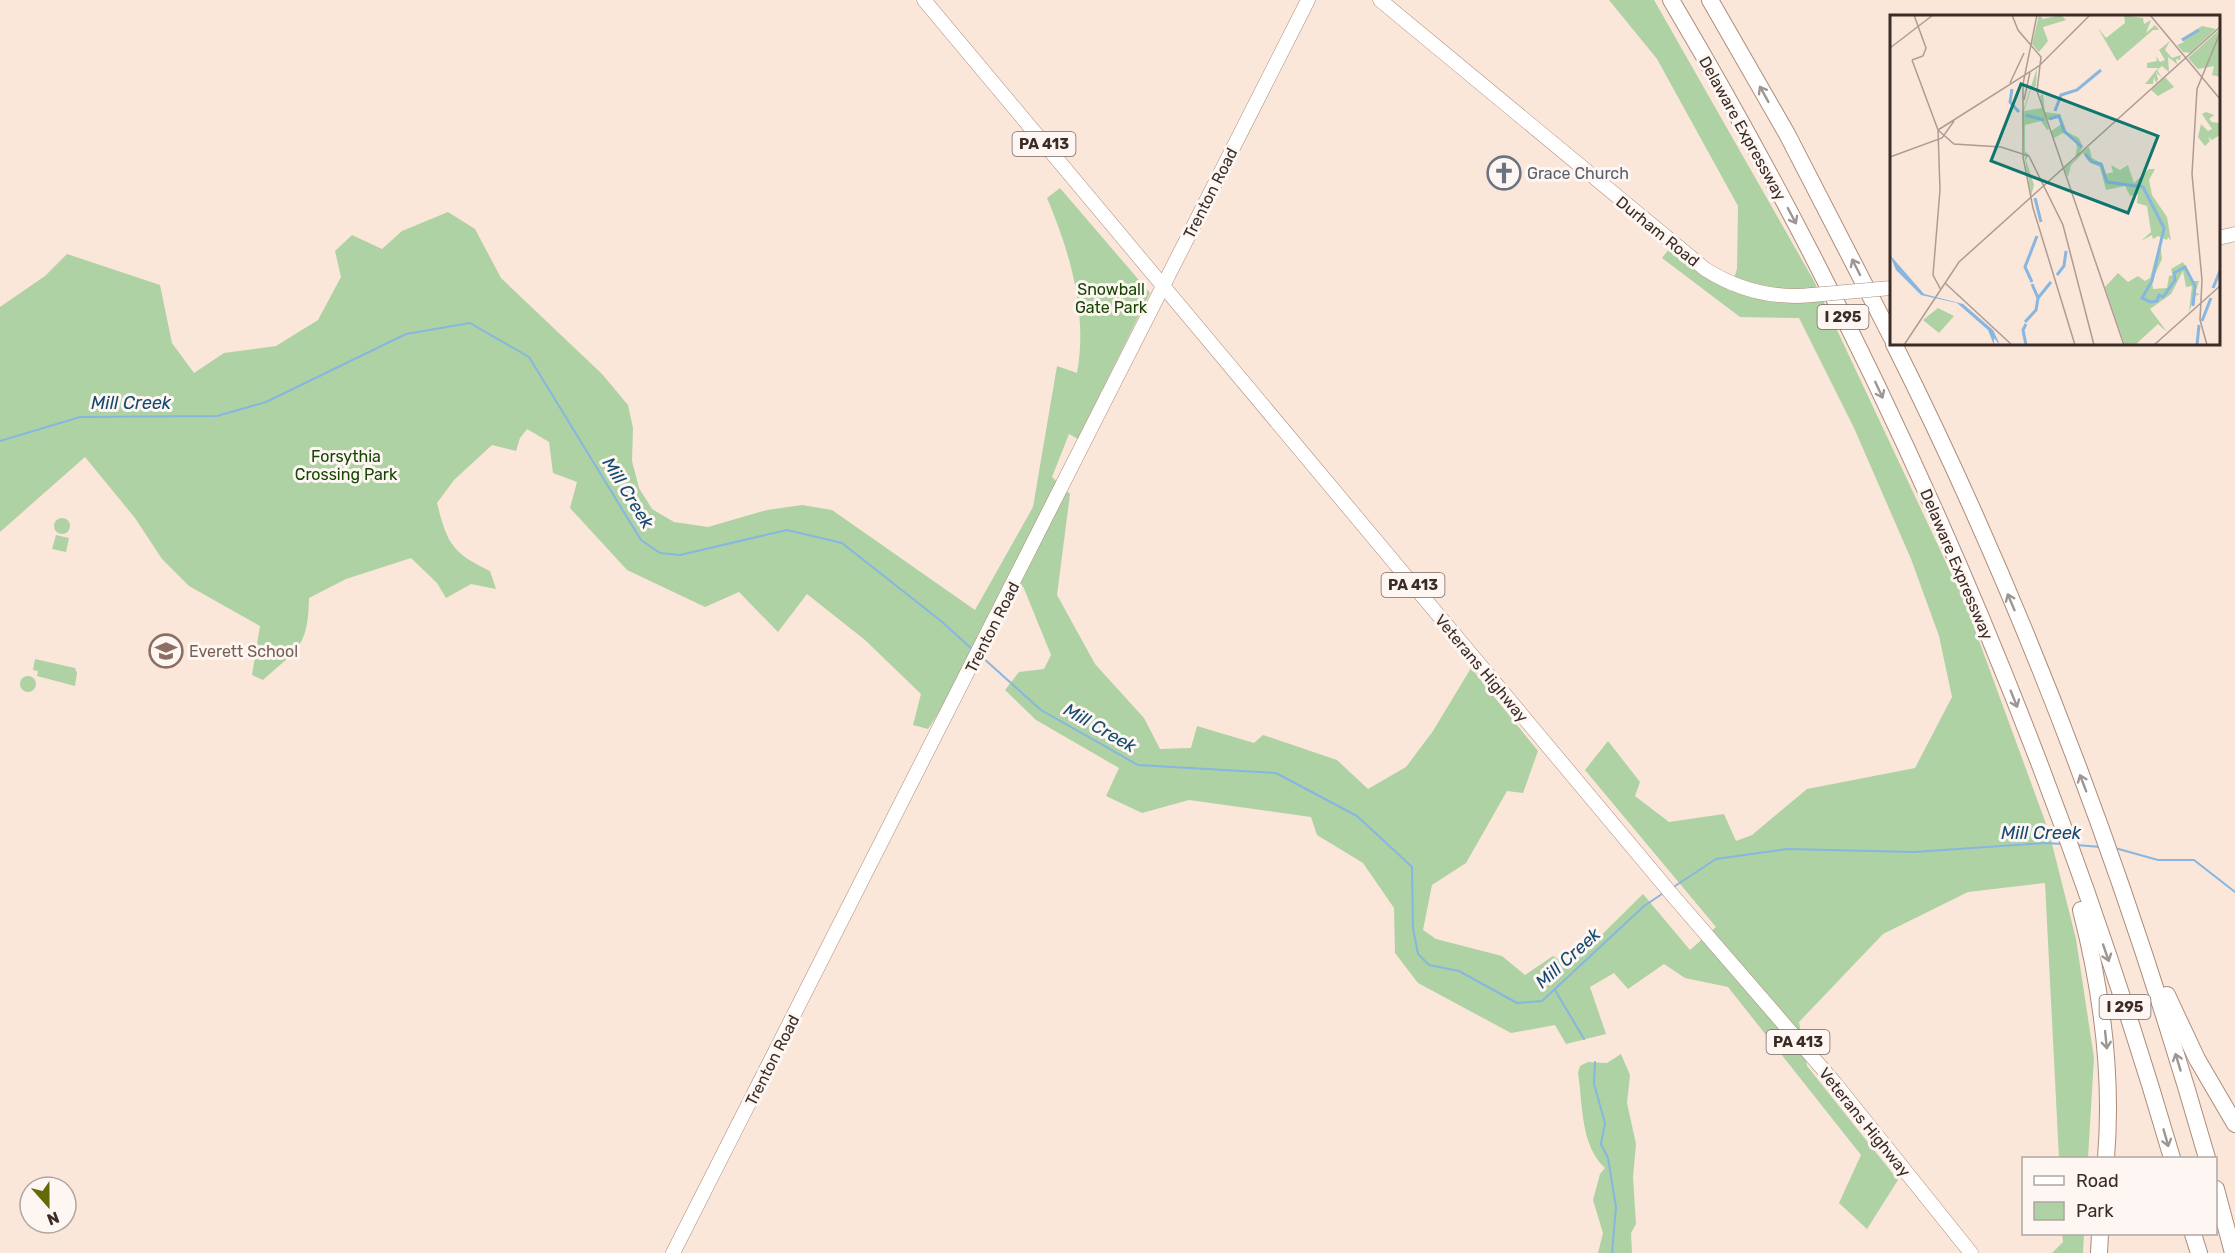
<svg xmlns="http://www.w3.org/2000/svg" width="2235" height="1253" font-family="Rubik,sans-serif">
<style>
.green{fill:#aed2a4}
.lines{fill:none;stroke-linecap:round;stroke-linejoin:round}
.stream{stroke:#87b6e1;stroke-width:2}
.major-casing{stroke:#ac8c79;stroke-width:15}
.highway-casing{stroke:#ac8c79;stroke-width:18}
.major{stroke:#fff;stroke-width:14}
.highway{stroke:#fff;stroke-width:16}
.major-bridge-casing{stroke:#ac8c79;stroke-width:15;stroke-linecap:butt}
.major-bridge{stroke:#fff;stroke-width:14}
.oneway{stroke:#9d9692}
.labels{text-anchor:middle;stroke-width:6;stroke-linejoin:round;paint-order:stroke}
.shield{fill:#fef6f2;stroke:#766963;stroke-width:1.5}
.shield-label{font-size:15px;font-weight:bold;fill:#3b2d26}
.street-label{font-size:16px;fill:#3b2d26;stroke:#fef6f2}
.worship-label{font-size:16px;fill:#5b616d;stroke:#fef6f2;text-anchor:start}
.park-label{font-size:16px;fill:#164702;stroke:#fef6f2}
.education-label{font-size:16px;fill:#785e54;stroke:#fef6f2;text-anchor:start}
.water-label{font-size:18px;font-style:italic;fill:#154a72;stroke:#fef6f2}
.inset-river{fill:none;stroke:#87b6e1;stroke-width:3}
.inset-road{fill:none;stroke:#ae9c92;stroke-width:1.5}
.view{fill:#0f766e;fill-opacity:0.15;stroke:#0f766e;stroke-width:3}
.inset-edge{fill:none;stroke:#3b2d26;stroke-width:3}
</style>
<rect width="100%" height="100%" fill="#fbe6da"/>
<!-- green -->
<g class="green">
<path d="M 1609,0 L 1654,0 L 1814,281 L 1966,605 L 2049,832 L 2076,939 L 2094,1058 L 2088,1158 L 2059,1158 L 2045,883 L 1968,892 L 1883,934 L 1799,1022 L 1807,1066 L 1898,1180 L 1867,1229 L 1839,1203 L 1861,1155 L 1728,987 L 1685,978 L 1664,964 L 1628,989 L 1614,973 L 1590,987 L 1606,1034 L 1566,1044 L 1555,1025 L 1511,1033 L 1418,983 L 1395,953 L 1394,908 L 1363,863 L 1317,835 L 1311,817 L 1189,800 L 1142,813 L 1106,796 L 1119,768 L 1036,720 L 1005,690 L 1019,672 L 1044,669 L 1051,655 L 1023,586 L 928,729 L 913,725 L 921,694 L 865,640 L 807,594 L 778,632 L 739,592 L 705,607 L 627,570 L 570,508 L 577,482 L 553,473 L 549,442 L 527,429 L 520,438 L 516,451 L 492,445 L 454,480 L 437,503 C 447,543 452,553 490,571 L 496,589 L 471,584 L 446,598 L 437,583 L 411,558 L 346,579 L 309,598 C 308,647 298,649 263,680 L 252,675 L 260,626 L 189,586 L 162,559 L 135,518 L 85,457 L 0,532 L 0,307 L 45,276 L 67,254 L 160,285 L 172,343 L 194,373 L 224,353 L 276,346 L 318,320 L 341,277 L 335,251 L 352,235 L 382,249 L 402,231 L 448,212 L 475,229 L 501,278 L 602,374 L 628,405 L 633,428 L 632,461 L 639,488 L 652,509 L 674,522 L 708,527 L 767,510 L 802,505 L 832,510 L 975,610 L 1033,507 L 1057,366 L 1077,373 C 1088,314 1070,252 1047,198 L 1060,188 L 1150,293 L 1078,439 L 1069,434 L 1052,477 L 1070,494 L 1057,595 L 1095,664 L 1144,718 L 1160,749 L 1191,748 L 1197,726 L 1254,743 L 1263,735 L 1337,760 L 1368,789 L 1406,767 L 1433,731 L 1471,668 L 1538,751 L 1523,793 L 1507,791 L 1466,863 L 1432,885 L 1423,930 L 1436,939 L 1502,956 L 1525,975 L 1553,956 L 1570,966 L 1643,894 L 1690,950 L 1716,927 L 1585,770 L 1608,741 L 1640,782 L 1635,796 L 1669,822 L 1724,814 L 1736,841 L 1752,835 L 1807,789 L 1915,768 L 1952,697 L 1939,636 L 1911,559 L 1854,428 L 1799,318 L 1740,317 L 1662,258 L 1669,249 L 1730,291 L 1737,269 L 1738,206 L 1657,59 Z"/>
<circle cx="62" cy="526" r="8"/>
<path d="M 56,535 L 69,538 L 66,552 L 52,549 Z"/>
<path d="M 35,659 L 75,668 L 77,673 L 75,686 L 37,676 L 38,671 L 33,670 Z"/>
<circle cx="28" cy="684" r="8"/>
<path d="M 1621,1054 L 1630,1075 L 1627,1103 L 1636,1144 L 1633,1177 L 1636,1224 L 1631,1233 L 1632,1253 L 1598,1253 L 1603,1233 L 1593,1200 L 1600,1174 L 1605,1168 C 1580,1145 1583,1104 1578,1073 L 1580,1066 L 1588,1062 L 1607,1063 Z"/>
<path d="M 2062,1234 L 2084,1234 L 2083,1253 L 2052,1253 L 2063,1242 Z"/>
</g>
<g class="lines">
<!-- stream -->
<g class="stream">
<path d="M 0,441 L 80,417 L 217,416 L 266,402 L 406,334 L 470,323 L 529,357 L 641,540 L 660,553 L 680,555 L 787,530 L 842,543 L 941,621 L 973,650"/>
<path d="M 982,657 L 1041,710 L 1138,765 L 1276,773 L 1357,816 L 1412,867 L 1413,928 L 1418,954 L 1429,965 L 1459,971 L 1517,1003 L 1542,1001 L 1644,906 L 1665,892"/>
<path d="M 2076,845 L 2101,847"/>
<path d="M 2115,848 L 2158,860 L 2194,860 L 2235,892"/>
<path d="M 1672,888 L 1716,859 L 1787,849 L 1914,852 L 2045,843 L 2062,844"/>
<path d="M 1555,990 L 1584,1039"/>
<path d="M 1595,1062 L 1594,1084 L 1605,1123 L 1601,1144 L 1608,1158 L 1616,1207 L 1612,1253"/>
</g>
<defs>
<g id="major">
<path d="M 924,0 L 1674,897 L 1834,1082 L 1971,1253"/>
<path d="M 1380,0 L 1705,269 C 1738,290 1773,299 1812,295"/>
<path d="M 2218,238 L 2235,234"/>
<path d="M 673,1253 L 1308,0"/>
</g>
<g id="highway">
<path d="M 1671,0 C 1886,363 2054,754 2172,1158"/>
<path d="M 1710,0 L 1787,134 L 1892,338"/>
<path d="M 1894,344 C 2024,603 2127,879 2207,1158"/>
<path d="M 2081,910 C 2102,992 2113,1073 2106,1158"/>
<path d="M 2167,995 L 2197,1059 L 2235,1124"/>
<path d="M 2216,1189 L 2233,1253"/>
<path d="M 2193,1234 L 2199,1253"/>
<path d="M 2099,1253 L 2100,1234"/>
</g>
</defs>
<!-- major casing -->
<use href="#major" class="major-casing"/>
<!-- highway casing -->
<use href="#highway" class="highway-casing"/>
<!-- major -->
<use href="#major" class="major"/>
<!-- highway -->
<use href="#highway" class="highway"/>
<defs>
<path id="major-bridge" d="M 1812,295 L 1891,288"/>
</defs>
<!-- major-bridge casing -->
<use href="#major-bridge" class="major-bridge-casing"/>
<!-- major-bridge -->
<use href="#major-bridge" class="major-bridge"/>
</g>
<!-- one-way arrows -->
<defs><path id="oneway-shaft" d="M-6 0H5M1.5-3L5.5 0L1.5 3" fill="none" stroke-width="1.6" stroke-linecap="round" stroke-linejoin="round" transform="scale(1.5)"/></defs>
<g class="oneway">
<use href="#oneway-shaft" transform="translate(1764 94) rotate(-119)"/>
<use href="#oneway-shaft" transform="translate(1792 216) rotate(62)"/>
<use href="#oneway-shaft" transform="translate(1856 267) rotate(-117)"/>
<use href="#oneway-shaft" transform="translate(1879 390) rotate(65)"/>
<use href="#oneway-shaft" transform="translate(2011 602) rotate(-113)"/>
<use href="#oneway-shaft" transform="translate(2014 699) rotate(68)"/>
<use href="#oneway-shaft" transform="translate(2083 783) rotate(-111)"/>
<use href="#oneway-shaft" transform="translate(2106 953) rotate(71)"/>
<use href="#oneway-shaft" transform="translate(2106 1040) rotate(84)"/>
<use href="#oneway-shaft" transform="translate(2178 1062) rotate(-107)"/>
<use href="#oneway-shaft" transform="translate(2166 1138) rotate(74)"/>
</g>
<!-- icons -->
<defs>
<symbol id="church-ring" viewBox="-11 -11 22 22"><circle r="9.5" fill="#fef6f2" stroke="#6b7280" stroke-width="1.5"/><path d="M-1.2-6h2.4v3.5h3.3v2.4h-3.3V6h-2.4V-.1h-3.3v-2.4h3.3Z" fill="#6b7280"/></symbol>
<symbol id="school-ring" viewBox="-11 -11 22 22"><circle r="9.5" fill="#fef6f2" stroke="#8d6e63" stroke-width="1.5"/><path d="M0-5L7-2L0 1L-7-2ZM-4 1L0 2.5L4 1V4Q0 6-4 4Z" fill="#8d6e63"/></symbol>
</defs>
<g fill-rule="evenodd">
<use href="#church-ring" x="1485" y="154" width="38" height="38"/>
<use href="#school-ring" x="147" y="632" width="38" height="38"/>
</g>
<g class="labels">
<!-- shield labels -->
<g class="shield">
<rect x="1012.5" y="132" width="63" height="24" rx="4.5"/>
<rect x="1817.5" y="305" width="51" height="24" rx="4.5"/>
<rect x="1381.5" y="573" width="63" height="24" rx="4.5"/>
<rect x="2099.5" y="995" width="51" height="24" rx="4.5"/>
<rect x="1766.5" y="1030" width="63" height="24" rx="4.5"/>
</g>
<g class="shield-label">
<text x="1044" y="149">PA 413</text>
<text x="1843" y="322">I 295</text>
<text x="1413" y="590">PA 413</text>
<text x="2125" y="1012">I 295</text>
<text x="1798" y="1047">PA 413</text>
</g>
<!-- street labels -->
<g class="street-label">
<text transform="translate(1743 128) rotate(61)" y="6">Delaware Expressway</text>
<text transform="translate(1210 193) rotate(-63)" y="6">Trenton Road</text>
<text transform="translate(1658 231) rotate(39)" y="6">Durham Road</text>
<text transform="translate(1957 564) rotate(67)" y="6">Delaware Expressway</text>
<text transform="translate(992 627) rotate(-63)" y="6">Trenton Road</text>
<text transform="translate(1482 668) rotate(50)" y="6">Veterans Highway</text>
<text transform="translate(772 1060) rotate(-63)" y="6">Trenton Road</text>
<text transform="translate(1865 1122) rotate(51)" y="6">Veterans Highway</text>
</g>
<!-- worship labels -->
<g class="worship-label">
<text x="1527" y="179">Grace Church</text>
</g>
<!-- park labels -->
<g class="park-label">
<text x="1111" y="295">Snowball<tspan x="1111" dy="18">Gate Park</tspan></text>
<text x="346" y="462">Forsythia<tspan x="346" dy="18">Crossing Park</tspan></text>
</g>
<!-- education labels -->
<g class="education-label">
<text x="189" y="657">Everett School</text>
</g>
<!-- water labels -->
<g class="water-label">
<text x="131" y="409">Mill Creek</text>
<text transform="translate(628 493) rotate(58)" y="6">Mill Creek</text>
<text transform="translate(1100 728) rotate(30)" y="6">Mill Creek</text>
<text x="2041" y="839">Mill Creek</text>
<text transform="translate(1568 958) rotate(-42)" y="6">Mill Creek</text>
</g>
</g>
<!-- overview -->
<g transform="translate(1890 15)">
<rect width="330" height="330" fill="#fbe6da"/>
<path d="M 149,0 L 153,4 L 171,0 L 176,5 L 153,12 L 158,26 L 149,37 L 142,29 ZM 234,0 L 253,3 L 254,9 L 261,5 L 256,18 L 265,10 L 269,15 L 263,15 L 227,46 L 208,13 L 216,23 L 235,8 ZM 312,11 L 326,14 L 300,38 L 293,37 L 287,30 L 294,27 L 291,24 ZM 330,14 L 330,62 L 322,60 L 324,51 L 308,54 L 298,43 ZM 280,26 L 275,35 L 282,43 L 291,40 L 290,45 L 286,44 L 287,49 L 278,42 L 279,57 L 272,51 L 267,55 L 272,63 L 266,57 L 268,64 L 266,68 L 264,62 L 263,69 L 255,69 L 268,53 L 257,53 L 257,48 L 267,46 L 266,41 L 270,47 L 275,45 L 269,35 ZM 147,53 L 146,71 L 141,74 L 134,96 L 152,93 L 150,81 L 153,79 L 155,97 L 170,99 L 177,117 L 189,123 L 193,132 L 189,138 L 199,132 L 202,143 L 213,149 L 216,159 L 223,157 L 221,150 L 230,155 L 238,150 L 244,168 L 259,154 L 265,154 L 259,165 L 262,180 L 277,202 L 281,226 L 278,222 L 277,225 L 268,221 L 263,224 L 262,220 L 251,226 L 261,217 L 257,191 L 247,188 L 248,179 L 240,181 L 235,171 L 216,175 L 210,152 L 199,147 L 193,138 L 181,150 L 178,162 L 174,153 L 185,144 L 187,132 L 185,125 L 173,118 L 164,123 L 161,116 L 173,108 L 168,103 L 158,105 L 155,101 L 159,114 L 157,115 L 151,106 L 135,110 L 135,136 L 142,143 L 139,140 L 136,145 L 144,170 L 141,181 L 134,138 L 132,99 ZM 275,62 L 284,72 L 268,81 L 261,75 ZM 316,97 L 324,100 L 319,104 L 322,107 L 330,108 L 330,120 L 322,125 L 318,122 L 320,126 L 315,131 L 308,122 L 311,109 L 318,116 L 322,114 L 312,99 ZM 270,226 L 272,244 L 262,266 L 263,274 L 277,273 L 279,261 L 283,260 L 281,254 L 293,247 L 303,266 L 309,266 L 305,278 L 310,279 L 305,281 L 299,297 L 302,271 L 296,272 L 293,256 L 281,279 L 260,294 L 277,317 L 268,309 L 245,330 L 235,330 L 215,272 L 228,258 L 238,267 L 248,261 L 255,266 L 260,263 ZM 48,293 L 64,301 L 49,318 L 33,305 Z" fill="#aed2a4"/>
<path d="M 0,240 L 34,279 L 73,289 L 103,315 L 110,330 L 104,323 L 104,330 L 98,315 L 67,288 L 31,280 L 6,255 Z" fill="#87b6e1"/>
<path class="inset-river" d="M 292,25 L 309,15M 122,74 L 120,87 L 129,97M 165,96 L 171,80 L 187,75 L 211,55M 136,100 L 154,105M 159,104 L 169,101 L 174,116 L 192,132M 195,139 L 202,147 L 211,149 L 217,167 L 253,172 L 274,213 L 262,266 L 252,283 L 261,287 L 267,286 L 269,280 L 273,282 L 285,265 L 284,258 L 295,252 L 305,271 L 303,291M 145,183 L 151,207M 167,260 L 174,251 L 176,236M 142,267 L 135,252 L 147,221M 323,273 L 330,256M 148,283 L 161,267M 312,306 L 321,283M 135,307 L 146,295 L 148,283 L 142,269M 136,309 L 133,315 L 136,330M 307,330 L 309,310"/>
<path class="inset-road" d="M 122,0 L 128,15 L 151,42 L 147,76 L 234,330M 147,0 L 133,69 L 133,142 L 143,193 L 185,330M 260,0 L 330,84M 0,33 L 43,0M 22,45 L 48,115 L 50,175 L 43,260 L 51,275M 22,45 L 33,41 L 36,33 L 24,0M 120,68 L 134,38M 134,85 L 140,57M 48,115 L 64,129 L 111,132 L 139,141 L 173,210 L 204,330M 48,115 L 149,51 L 200,0M 0,142 L 52,123 L 64,106M 55,268 L 122,330M 14,330 L 69,247 L 330,12M 264,330 L 330,271M 317,330 L 310,305 L 312,265 L 302,159 L 307,74 L 330,18"/>
<path class="view" d="M 131,69 L 268,121 L 238,198 L 101,146 Z"/>
<rect width="330" height="330" class="inset-edge"/>
</g>
<!-- legend -->
<rect x="2022" y="1157" width="195" height="78" fill="#fef6f2" stroke="#b0a6a0" stroke-width="1.5"/>
<rect x="2034" y="1176" width="30" height="9" fill="#ffffff" stroke="#b0a6a0" stroke-width="1.5"/>
<text x="2076" y="1187" font-size="18" fill="#3b2d26">Road</text>
<rect x="2034" y="1202" width="30" height="18" fill="#aed2a4" stroke="#b0a6a0" stroke-width="1.5"/>
<text x="2076" y="1217" font-size="18" fill="#3b2d26">Park</text>
<!-- north arrow -->
<g transform="translate(48 1205) rotate(159)"><circle r="28" fill="#fef6f2" stroke="#b0a6a0" stroke-width="1.5"/>
<path d="M0-4.5L10 22L0 15L-10 22Z" fill="#64690a"/>
<text y="-9" font-size="16" font-weight="bold" text-anchor="middle" fill="#3b2d26">N</text>
</g>
</svg>
